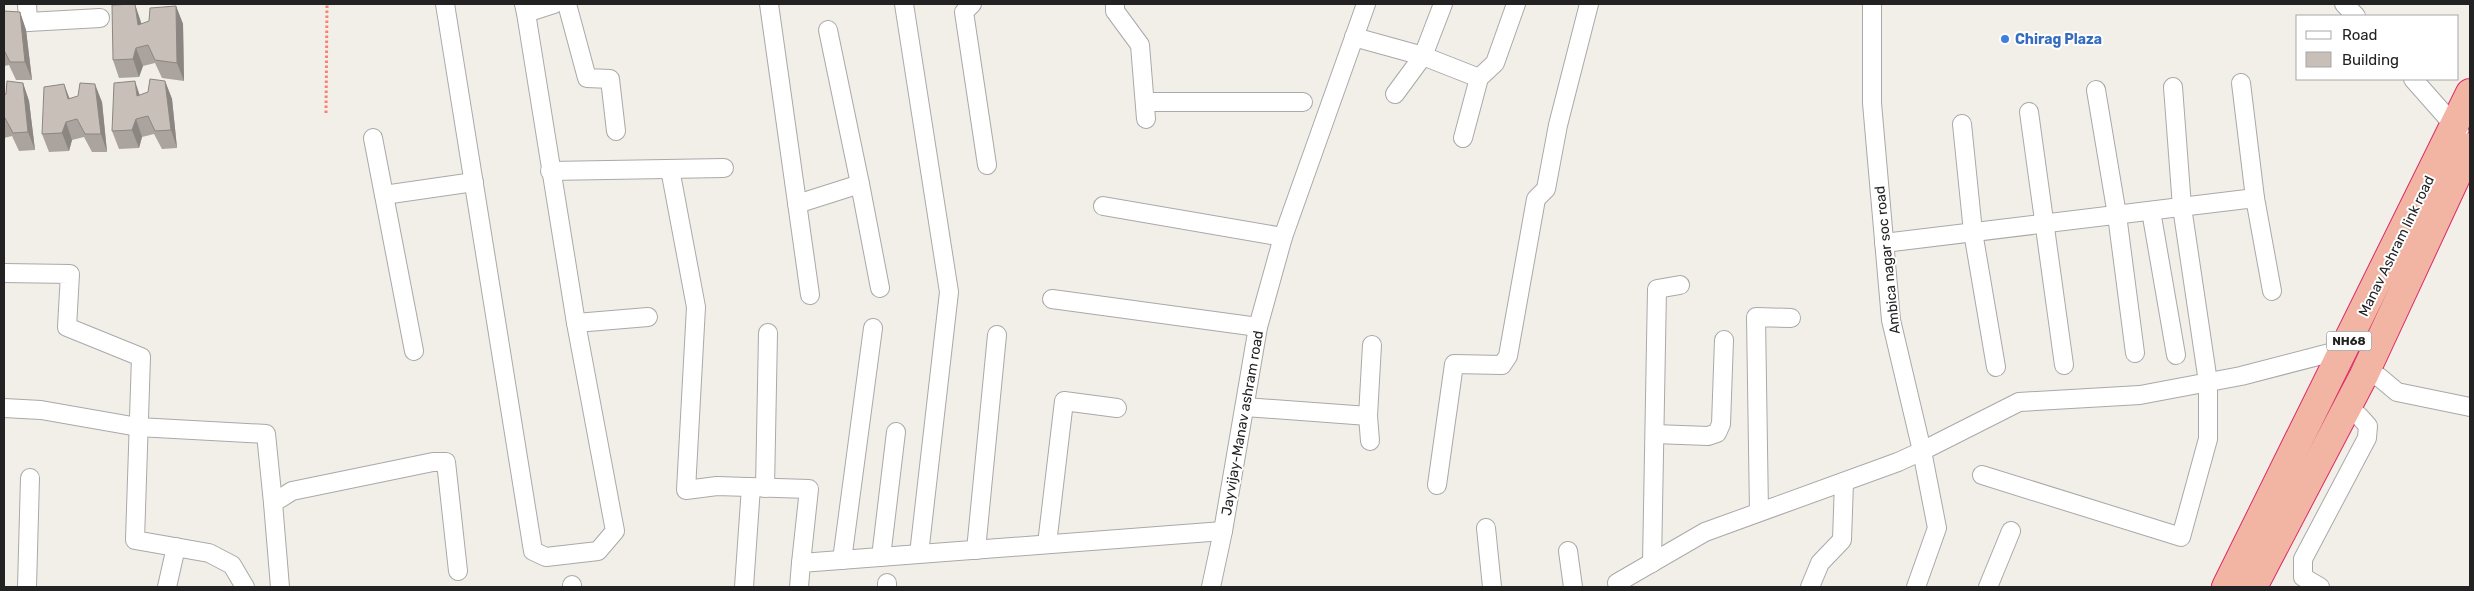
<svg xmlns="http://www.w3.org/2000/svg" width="2474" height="591" font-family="Rubik,sans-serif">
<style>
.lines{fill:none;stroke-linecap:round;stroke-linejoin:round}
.minor-casing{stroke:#a9a9a9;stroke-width:20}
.trunk-casing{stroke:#dc2a67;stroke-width:30}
.path{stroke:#fa8072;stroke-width:3;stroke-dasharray:2.5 2.5;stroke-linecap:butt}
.minor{stroke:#fff;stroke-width:18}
.trunk{stroke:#f2b4a3;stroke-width:28}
.wall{fill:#aba49e}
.shaded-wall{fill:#8b8681}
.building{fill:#c7bfb8;stroke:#8b8681}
.shop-dot{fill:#3f7fe0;stroke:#fff;stroke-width:2}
.labels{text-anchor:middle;stroke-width:4;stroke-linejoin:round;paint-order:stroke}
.shield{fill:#fff;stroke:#646464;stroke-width:1}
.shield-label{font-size:12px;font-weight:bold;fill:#222}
.shop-label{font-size:14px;font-weight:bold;fill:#366cbe;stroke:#fff;text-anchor:start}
.street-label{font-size:14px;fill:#222;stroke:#fff}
</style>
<rect width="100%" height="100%" fill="#f2efe9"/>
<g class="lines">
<defs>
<g id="minor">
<path d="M 445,4 L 533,551 L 546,557 L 598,551 L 615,531 L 576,323 L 648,317"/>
<path d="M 524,4 L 526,13 L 554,4"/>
<path d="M 567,4 L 587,78 L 610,79 L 616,131"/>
<path d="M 769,4 L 810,295"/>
<path d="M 904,4 L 949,292 L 919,554"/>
<path d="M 972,4 L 964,12 L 987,165"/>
<path d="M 1115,4 L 1115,11 L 1140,45 L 1146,119"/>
<path d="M 1443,4 L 1423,56 L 1479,78"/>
<path d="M 2344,4 L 2356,16"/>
<path d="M 526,13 L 576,323"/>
<path d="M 28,22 L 100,18"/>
<path d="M 4,24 L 28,22 L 27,4"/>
<path d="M 1354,37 L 1423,56 L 1395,94"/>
<path d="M 2413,79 L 2459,131"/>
<path d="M 2241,83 L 2255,198"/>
<path d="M 2096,90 L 2117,215 L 2135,353"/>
<path d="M 1146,102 L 1303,102"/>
<path d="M 2029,112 L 2064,365"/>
<path d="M 1962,124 L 1973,232 L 1996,367"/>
<path d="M 373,138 L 414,351"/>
<path d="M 1463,138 L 1479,78 L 1495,63 L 1516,4"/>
<path d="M 670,169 L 696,307 L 686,490 L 717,486 L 809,489 L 801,563"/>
<path d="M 550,171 L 724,168"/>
<path d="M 860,184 L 880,288"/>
<path d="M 384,195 L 474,182"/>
<path d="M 797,204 L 860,184 L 828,30"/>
<path d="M 1103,206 L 1283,237"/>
<path d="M 2151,211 L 2176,355"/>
<path d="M 1884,243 L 2255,198 L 2272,291"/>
<path d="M 4,273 L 70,274 L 67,327 L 141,357 L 135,540 L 209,553 L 232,565 L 245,587"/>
<path d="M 1052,299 L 1258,327"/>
<path d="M 2364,375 L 2379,377 L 2397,392 L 2470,407"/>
<path d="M 1245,407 L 1368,416 L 1372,345"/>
<path d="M 4,408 L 41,410 L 138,427 L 266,434 L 273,503"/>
<path d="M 1368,416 L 1370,441"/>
<path d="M 1655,434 L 1708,436 L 1717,433 L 1721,424 L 1724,340"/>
<path d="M 1982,475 L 2181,537 L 2208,439 L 2208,382 L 2182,207 L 2173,87"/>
<path d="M 1437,485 L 1454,364 L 1502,365 L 1508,356 L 1536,199 L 1546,189 L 1558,125 L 1589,4"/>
<path d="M 765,488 L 768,333"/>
<path d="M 1759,512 L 1756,317 L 1791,318"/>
<path d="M 1486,528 L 1492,587"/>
<path d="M 1047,544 L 1064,401 L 1117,408"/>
<path d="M 976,550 L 997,335"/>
<path d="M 1568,551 L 1573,587"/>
<path d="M 881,557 L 896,432"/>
<path d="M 842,560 L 873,328"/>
<path d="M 1652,563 L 1657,289 L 1680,285"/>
<path d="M 887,583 L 887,587"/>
<path d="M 1617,583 L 1705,532 L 1898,462 L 1922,451 L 1891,320 L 1872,103 L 1872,4"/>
<path d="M 27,587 L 30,478"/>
<path d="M 167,587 L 176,547"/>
<path d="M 280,587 L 273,503 L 292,491 L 433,462 L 446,462 L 458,571"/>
<path d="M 572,587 L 572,585"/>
<path d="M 744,587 L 751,487"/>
<path d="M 799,587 L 801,563 L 1223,531"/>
<path d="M 1211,587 L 1223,531 L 1258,327 L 1283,237 L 1366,4"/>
<path d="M 1810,587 L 1820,563 L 1842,540 L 1844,482"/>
<path d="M 1916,587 L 1937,528 L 1922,451 L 2019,402 L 2140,395 L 2241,376 L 2345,349"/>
<path d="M 1988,587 L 2011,531"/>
<path d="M 2320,587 L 2303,577 L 2303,559 L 2367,438 L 2368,426 L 2359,416 L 2346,409"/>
</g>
<g id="trunk">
<path d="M 2226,587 L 2470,93"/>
<path d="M 2253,587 L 2364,375 L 2470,147"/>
</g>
</defs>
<!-- minor casing -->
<use href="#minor" class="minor-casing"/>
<!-- trunk casing -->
<use href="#trunk" class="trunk-casing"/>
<!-- path -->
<path class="path" d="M 326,113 L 327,4"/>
<!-- minor -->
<use href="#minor" class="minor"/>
<!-- trunk -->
<use href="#trunk" class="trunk"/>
</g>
<!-- wall -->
<g class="wall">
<path d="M 176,6 L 183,24 L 184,81 L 162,78 L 155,63 L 143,66 L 139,77 L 119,78 L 113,60 L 149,21 Z"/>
<path d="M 20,12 L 26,30 L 32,80 L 16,80 L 9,65 L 4,66 L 4,15 Z"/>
<path d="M 165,81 L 172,99 L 177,148 L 162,149 L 154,134 L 142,137 L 139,148 L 119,149 L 112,131 L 140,95 L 148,92 Z"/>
<path d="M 23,83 L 29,101 L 35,150 L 19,151 L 12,136 L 4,138 L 4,95 Z"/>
<path d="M 70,99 L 102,102 L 107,152 L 92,152 L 84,137 L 72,140 L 69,151 L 49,152 L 42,134 Z"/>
</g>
<!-- shaded-wall -->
<g class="shaded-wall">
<path d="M 135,4 L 141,22 L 145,43 L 138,25 Z"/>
<path d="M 176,6 L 183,24 L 184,81 L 177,63 Z"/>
<path d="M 20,12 L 26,30 L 32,80 L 25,62 Z"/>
<path d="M 136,48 L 143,66 L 139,77 L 133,59 Z"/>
<path d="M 135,81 L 141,99 L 137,96 Z"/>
<path d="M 165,81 L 172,99 L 177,148 L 171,130 Z"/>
<path d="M 23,83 L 29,101 L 35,150 L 28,132 Z"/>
<path d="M 64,84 L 71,102 L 68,99 Z"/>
<path d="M 95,84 L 102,102 L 107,152 L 101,134 Z"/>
<path d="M 136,119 L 142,137 L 139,148 L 132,130 Z"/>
<path d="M 66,122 L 72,140 L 69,151 L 62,133 Z"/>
</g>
<!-- building -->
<g class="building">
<path d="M 135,4 L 138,25 L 149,21 L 150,8 L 176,6 L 177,63 L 155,60 L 148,45 L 136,48 L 133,59 L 113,60 L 112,5 Z"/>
<path d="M 4,11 L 20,12 L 25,62 L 10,62 L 4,50 Z"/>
<path d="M 150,79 L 165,81 L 171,130 L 155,131 L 148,116 L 136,119 L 132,130 L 112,131 L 114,83 L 135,81 L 137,96 L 148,92 Z"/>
<path d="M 7,81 L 23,83 L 28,132 L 13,133 L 5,118 L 4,118 L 4,95 L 6,94 Z"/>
<path d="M 80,83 L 95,84 L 101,134 L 85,134 L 77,119 L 66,122 L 62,133 L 42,134 L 44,87 L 64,84 L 68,99 L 78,96 Z"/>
</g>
<!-- markers -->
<circle class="shop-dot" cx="2005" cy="39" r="5"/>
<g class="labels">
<!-- shield labels -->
<rect class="shield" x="2326.5" y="331.5" width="45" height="19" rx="4"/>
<g class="shield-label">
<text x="2349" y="345">NH68</text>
</g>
<!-- shop labels -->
<g class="shop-label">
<text x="2015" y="44">Chirag Plaza</text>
</g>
<!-- street labels -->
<g class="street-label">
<text transform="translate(2396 246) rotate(-64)" y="5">Manav Ashram link road</text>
<text transform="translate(1887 260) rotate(-96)" y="5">Ambica nagar soc road</text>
<text transform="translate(1242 423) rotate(-80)" y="5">Jayvijay-Manav ashram road</text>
</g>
</g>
<!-- border -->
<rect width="2474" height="591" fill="none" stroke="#222222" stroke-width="10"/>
<!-- legend -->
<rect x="2296" y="15" width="162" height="65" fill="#ffffff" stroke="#a7a7a7"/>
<rect x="2306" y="31" width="25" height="8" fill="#ffffff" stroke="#a7a7a7"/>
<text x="2342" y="40" font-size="15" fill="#222222">Road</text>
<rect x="2306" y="52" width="25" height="15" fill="#c7bfb8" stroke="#a7a7a7"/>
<text x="2342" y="65" font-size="15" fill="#222222">Building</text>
</svg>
